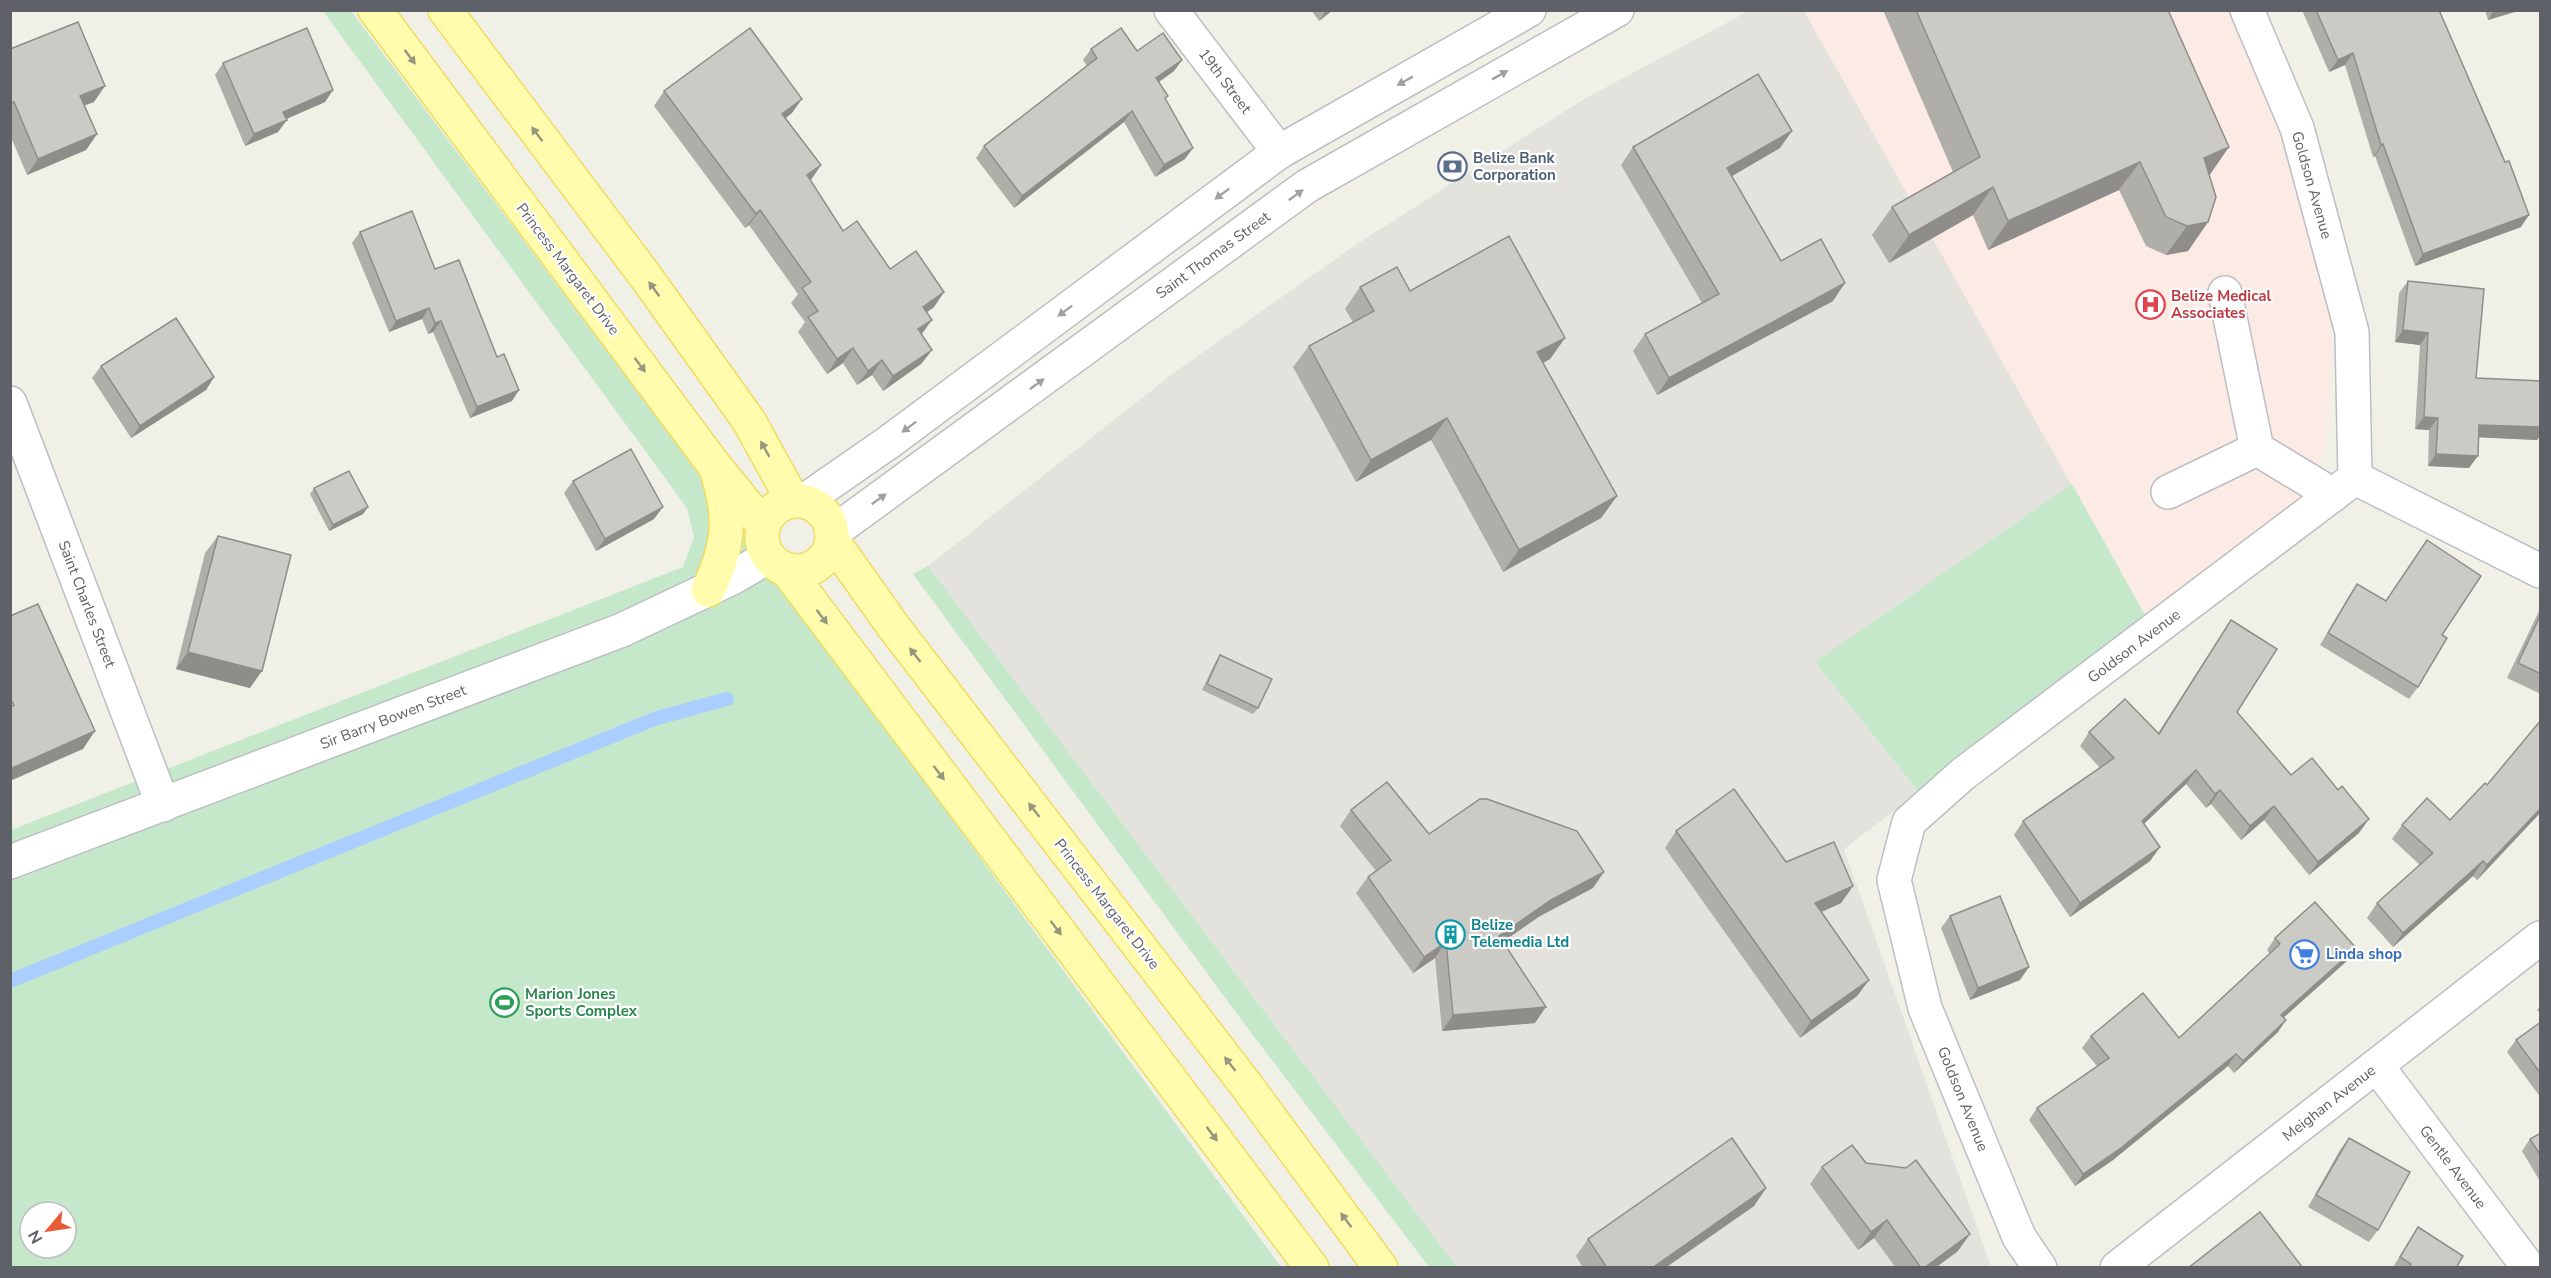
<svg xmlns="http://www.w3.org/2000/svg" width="2551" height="1278" font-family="'Nunito Sans',sans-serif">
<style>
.industrial{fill:#e3e2dc}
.medical{fill:#fceae5}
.green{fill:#c4e8c9;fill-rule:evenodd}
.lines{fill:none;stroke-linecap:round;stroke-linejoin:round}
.stream{stroke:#a9ceff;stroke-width:14}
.minor-casing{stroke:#bcbec3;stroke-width:36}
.major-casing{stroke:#f1dc60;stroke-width:36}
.minor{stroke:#fff;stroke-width:33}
.major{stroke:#fffcae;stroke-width:33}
.wall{fill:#afaea9}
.shaded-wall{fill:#8f8d8a}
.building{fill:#cccac5;stroke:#8f8d8a;stroke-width:1.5}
.oneway{fill:#979780}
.oneway2{fill:#9fa0a4}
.labels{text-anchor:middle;stroke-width:4.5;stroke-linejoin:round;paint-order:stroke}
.street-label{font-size:15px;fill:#5f6168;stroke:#fff}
.service-label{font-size:15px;font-weight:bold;fill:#4e5e75;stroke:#fff;text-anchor:start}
.health-label{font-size:15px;font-weight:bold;fill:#be3a42;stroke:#fff;text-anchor:start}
.culture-label{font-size:15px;font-weight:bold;fill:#0d838f;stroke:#fff;text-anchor:start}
.shop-label{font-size:15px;font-weight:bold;fill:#366cbe;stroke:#fff;text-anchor:start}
.leisure-label{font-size:15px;font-weight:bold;fill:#27864d;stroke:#fff;text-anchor:start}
</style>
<rect width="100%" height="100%" fill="#f1f0e7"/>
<!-- industrial -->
<path class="industrial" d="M 1749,11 L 1804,11 L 2072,484 L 1815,662 L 1919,792 L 1844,849 L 1991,1267 L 1457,1267 L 928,566 L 1175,372 L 1354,246 L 1584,99 Z"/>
<!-- medical -->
<path class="medical" d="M 1804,11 L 2233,11 L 2291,147 L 2325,266 L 2333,345 L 2326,443 L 2307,505 L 2155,633 Z"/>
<!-- green -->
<g class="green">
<path d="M 323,11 L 351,11 L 657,418 L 1281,1267 L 11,1268 L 11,830 L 683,567 L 694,537 L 687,508 ZM 30,1212 L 66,1212 L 66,1248 L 30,1248 Z"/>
<path d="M 2072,484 L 2155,633 L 1919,792 L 1815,662 Z"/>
<path d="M 928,566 L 1457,1267 L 1429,1267 L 1246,1026 L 913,574 Z"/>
</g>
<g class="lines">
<!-- stream -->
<path class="stream" d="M 10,981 L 657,718 L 727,699"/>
<defs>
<g id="minor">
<path d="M 1171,10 L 1279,152"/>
<path d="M 2225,293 L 2257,449"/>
<path d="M 10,403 L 163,805"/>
<path d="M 2355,478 L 2540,571"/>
<path d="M 2168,492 L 2257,449 L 2333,495"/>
<path d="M 804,501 L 889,442 L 1279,152 L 1529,10"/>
<path d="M 832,533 L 1307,186 L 1617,10"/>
<path d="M 10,862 L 622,630 L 732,578 L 768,557"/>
<path d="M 2377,1066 L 2529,1268"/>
<path d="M 2040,1268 L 2019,1237 L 1925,1008 L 1894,880 L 1909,822 L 1963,774 L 2355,478 L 2352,332 L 2297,128 L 2247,10"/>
<path d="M 2117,1268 L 2540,938"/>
</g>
<g id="major">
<path d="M 375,10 L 714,465 L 763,525"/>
<path d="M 445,10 L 646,277 L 749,421 L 793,501"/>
<circle cx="797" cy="536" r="35"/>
<path d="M 832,540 L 893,626 L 1246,1085 L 1381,1268"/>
<path d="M 787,570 L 1312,1268"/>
<path d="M 708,590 C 729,546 732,519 717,472"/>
</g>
</defs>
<!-- minor casing -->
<use href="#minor" class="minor-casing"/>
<!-- major casing -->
<use href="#major" class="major-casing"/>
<!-- minor -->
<use href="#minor" class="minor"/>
<!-- major -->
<use href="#major" class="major"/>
</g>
<!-- wall -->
<g class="wall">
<path d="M 1311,10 L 1333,10 L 1319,21 Z"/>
<path d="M 1883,10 L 2168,10 L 2209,175 L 2208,222 L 2188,251 L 2166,255 L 2146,246 L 2119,190 L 1988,250 L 1973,215 L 1889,263 L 1872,235 L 1892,207 L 1953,172 Z"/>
<path d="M 2302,10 L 2439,10 L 2521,227 L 2415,266 L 2375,156 L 2373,157 L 2345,65 L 2329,72 Z"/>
<path d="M 2485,10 L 2521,10 L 2488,20 Z"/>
<path d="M 10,49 L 94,102 L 85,105 L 97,134 L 86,150 L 27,175 L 10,135 Z"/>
<path d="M 1091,49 L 1137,51 L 1182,60 L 1174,71 L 1158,82 L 1168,96 L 1165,99 L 1185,159 L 1155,177 L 1124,122 L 1014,208 L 976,158 L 984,146 L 1087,66 L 1083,60 Z"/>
<path d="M 223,63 L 333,90 L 325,102 L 286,119 L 278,132 L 245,146 L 215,75 Z"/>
<path d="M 664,91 L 792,113 L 786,118 L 821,165 L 810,180 L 843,231 L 890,269 L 944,292 L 934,307 L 926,313 L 922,335 L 932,350 L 921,364 L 883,391 L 872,375 L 857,385 L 843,363 L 827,374 L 798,332 L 805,322 L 791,303 L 798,294 L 749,225 L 745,228 L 654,106 Z"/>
<path d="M 1633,147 L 1780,148 L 1732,176 L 1781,261 L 1833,301 L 1657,395 L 1633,351 L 1645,334 L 1702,303 L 1621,165 Z"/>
<path d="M 360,232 L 435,269 L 512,401 L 470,418 L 433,332 L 428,334 L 422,319 L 389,332 L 352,243 Z"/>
<path d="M 2408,281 L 2476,378 L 2541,381 L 2541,435 L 2537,440 L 2479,437 L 2469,468 L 2428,466 L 2429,430 L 2415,429 L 2420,345 L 2395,342 L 2399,293 Z"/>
<path d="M 1360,287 L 1410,291 L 1565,338 L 1550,359 L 1543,363 L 1617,496 L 1601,518 L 1503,572 L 1431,440 L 1356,482 L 1293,367 L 1309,346 L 1353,322 L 1345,309 Z"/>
<path d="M 101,366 L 214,377 L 206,390 L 131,438 L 92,378 Z"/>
<path d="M 573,481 L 654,519 L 596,551 L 564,493 Z"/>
<path d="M 314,488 L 368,507 L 363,514 L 329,531 L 310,494 Z"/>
<path d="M 218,536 L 250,688 L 176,669 L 205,553 Z"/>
<path d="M 2357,584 L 2442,635 L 2418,687 L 2409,699 L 2320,645 L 2349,596 Z"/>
<path d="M 2541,607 L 2541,694 L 2507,678 Z"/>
<path d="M 2231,620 L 2237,712 L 2291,775 L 2359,833 L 2309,875 L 2264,820 L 2241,840 L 2211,804 L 2206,808 L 2186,784 L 2144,824 L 2160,847 L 2150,861 L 2070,917 L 2014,835 L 2023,821 L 2100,768 L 2080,746 L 2089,732 L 2158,733 Z"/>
<path d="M 1220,655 L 1258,708 L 1253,714 L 1202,690 L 1216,661 Z"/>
<path d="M 2541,720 L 2541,812 L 2477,880 L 2473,876 L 2393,947 L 2367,918 L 2377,903 L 2420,865 L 2392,839 L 2402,825 L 2450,820 L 2487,785 Z"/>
<path d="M 1351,810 L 1429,834 L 1593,888 L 1540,916 L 1502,942 L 1535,1023 L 1442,1031 L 1435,958 L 1413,973 L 1356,893 L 1368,877 L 1376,871 L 1340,826 Z"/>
<path d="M 1676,831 L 1786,862 L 1853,886 L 1841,903 L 1821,912 L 1869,980 L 1857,996 L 1800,1038 L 1665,848 Z"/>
<path d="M 1950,916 L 2020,980 L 1970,1000 L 1941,928 Z"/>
<path d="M 2275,938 L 2356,948 L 2348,960 L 2284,1017 L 2278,1032 L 2234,1073 L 2228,1066 L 2113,1160 L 2075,1186 L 2029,1120 L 2037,1108 L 2097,1066 L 2082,1048 L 2091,1036 L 2179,1038 L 2270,954 L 2267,950 Z"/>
<path d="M 2541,1005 L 2541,1014 L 2537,1010 Z"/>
<path d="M 2541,1022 L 2541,1098 L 2507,1052 L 2516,1040 Z"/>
<path d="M 2541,1133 L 2541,1183 L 2522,1151 L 2530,1139 Z"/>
<path d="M 2349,1138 L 2378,1230 L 2369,1242 L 2308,1207 L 2340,1150 Z"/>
<path d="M 1866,1163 L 1958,1251 L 1935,1268 L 1896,1268 L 1874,1238 L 1858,1250 L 1810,1184 L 1822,1167 Z"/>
<path d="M 1766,1188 L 1754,1206 L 1665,1268 L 1583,1268 L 1576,1256 L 1588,1239 Z"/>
<path d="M 2418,1227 L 2456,1268 L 2393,1267 Z"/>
</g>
<!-- shaded-wall -->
<g class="shaded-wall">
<path d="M 1326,10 L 1333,10 L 1319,21 Z"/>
<path d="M 2494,10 L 2521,10 L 2488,20 Z"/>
<path d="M 2353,53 L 2345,65 L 2329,72 L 2338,60 Z"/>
<path d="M 1182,60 L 1174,71 L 1148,90 L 1156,78 Z"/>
<path d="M 105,86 L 94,102 L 69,111 L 80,96 Z"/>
<path d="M 333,90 L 325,102 L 275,124 L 283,112 Z"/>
<path d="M 802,99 L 792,113 L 772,128 L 782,114 Z"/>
<path d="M 1132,111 L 1124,122 L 1014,208 L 1022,196 Z"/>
<path d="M 287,120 L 278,132 L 245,146 L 254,134 Z"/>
<path d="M 1792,131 L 1780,148 L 1715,186 L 1727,168 Z"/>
<path d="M 97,134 L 86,150 L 27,175 L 38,159 Z"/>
<path d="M 2383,144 L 2375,156 L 2373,157 L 2381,145 Z"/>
<path d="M 2229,147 L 2209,176 L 2204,158 Z"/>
<path d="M 1193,148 L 1185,159 L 1155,177 L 1164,165 Z"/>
<path d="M 2140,162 L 2119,190 L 1988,250 L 2008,221 Z"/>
<path d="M 821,165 L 811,180 L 797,190 L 807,175 Z"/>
<path d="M 1993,187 L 1973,215 L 1889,263 L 1909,235 Z"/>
<path d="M 760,210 L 749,225 L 745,228 L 756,214 Z"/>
<path d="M 2529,215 L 2521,227 L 2415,266 L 2423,254 Z"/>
<path d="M 2208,222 L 2188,251 L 2166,255 L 2187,226 Z"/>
<path d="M 1845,283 L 1833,301 L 1657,395 L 1669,378 Z"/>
<path d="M 944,292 L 934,307 L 913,322 L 923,307 Z"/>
<path d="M 429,308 L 422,319 L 389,332 L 396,321 Z"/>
<path d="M 932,320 L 921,335 L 918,329 Z"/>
<path d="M 441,321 L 433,332 L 428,334 L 435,323 Z"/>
<path d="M 2403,330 L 2428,333 L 2420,345 L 2395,342 Z"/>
<path d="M 1565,338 L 1550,359 L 1522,374 L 1537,352 Z"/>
<path d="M 853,348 L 843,363 L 827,374 L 837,359 Z"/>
<path d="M 932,350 L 921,364 L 883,391 L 893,376 Z"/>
<path d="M 882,360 L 872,375 L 857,385 L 868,371 Z"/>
<path d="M 214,377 L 206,390 L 131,438 L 140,426 Z"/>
<path d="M 519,390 L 512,401 L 470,418 L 477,407 Z"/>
<path d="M 2424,417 L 2438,418 L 2429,430 L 2415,429 Z"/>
<path d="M 1447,418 L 1431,440 L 1356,482 L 1371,460 Z"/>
<path d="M 2479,425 L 2541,427 L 2541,435 L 2537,440 L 2471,437 Z"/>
<path d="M 2436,454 L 2478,456 L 2469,468 L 2428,466 Z"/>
<path d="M 1617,496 L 1601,518 L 1503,572 L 1519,550 Z"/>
<path d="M 368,507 L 363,514 L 329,531 L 333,525 Z"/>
<path d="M 663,507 L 654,519 L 596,551 L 605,539 Z"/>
<path d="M 188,652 L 262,671 L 250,688 L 176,669 Z"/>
<path d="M 95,731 L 83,749 L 10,781 L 10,769 Z"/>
<path d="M 2196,770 L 2186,784 L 2132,835 L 2142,821 Z"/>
<path d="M 2220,790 L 2211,804 L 2206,808 L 2215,794 Z"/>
<path d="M 2274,806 L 2264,820 L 2241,840 L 2250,826 Z"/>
<path d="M 2541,808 L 2541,812 L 2477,880 L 2487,865 Z"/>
<path d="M 2369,819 L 2359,833 L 2309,875 L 2318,862 Z"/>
<path d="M 2160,847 L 2150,861 L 2070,917 L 2080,903 Z"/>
<path d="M 2483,861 L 2473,876 L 2393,947 L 2403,933 Z"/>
<path d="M 1604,872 L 1593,888 L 1540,916 L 1488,952 L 1499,936 L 1551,900 Z"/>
<path d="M 1853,886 L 1841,903 L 1804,920 L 1815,903 Z"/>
<path d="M 1446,942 L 1435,958 L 1413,973 L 1424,957 Z"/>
<path d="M 2356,948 L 2348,960 L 2273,1027 L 2281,1015 Z"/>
<path d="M 2029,967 L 2020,980 L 1970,1000 L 1978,988 Z"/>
<path d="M 1869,980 L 1857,996 L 1800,1038 L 1811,1021 Z"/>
<path d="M 1546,1007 L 1535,1023 L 1442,1031 L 1453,1015 Z"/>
<path d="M 2286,1020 L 2278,1032 L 2234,1073 L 2243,1061 Z"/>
<path d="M 2236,1054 L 2228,1066 L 2113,1160 L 2075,1186 L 2083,1174 Z"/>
<path d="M 1766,1188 L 1754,1206 L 1665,1268 L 1652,1268 Z"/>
<path d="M 1887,1220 L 1874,1238 L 1858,1250 L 1871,1232 Z"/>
<path d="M 1970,1234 L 1958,1251 L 1935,1268 L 1924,1268 Z"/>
</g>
<!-- building -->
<g class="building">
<path d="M 1916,10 L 2168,10 L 2229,147 L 2204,158 L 2216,197 L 2208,222 L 2187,226 L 2166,217 L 2140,162 L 2008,221 L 1993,187 L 1909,235 L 1892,207 L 1980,157 Z"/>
<path d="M 2316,10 L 2439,10 L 2505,162 L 2509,161 L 2529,215 L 2423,254 L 2383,144 L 2381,145 L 2353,53 L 2338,60 Z"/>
<path d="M 78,22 L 105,86 L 80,96 L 97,134 L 38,159 L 14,102 L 10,103 L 10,49 Z"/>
<path d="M 307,28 L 333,90 L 283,112 L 287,120 L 254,134 L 223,63 Z"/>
<path d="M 750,28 L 802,99 L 782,114 L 821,165 L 807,175 L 843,231 L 857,221 L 890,269 L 916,251 L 944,292 L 923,307 L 932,320 L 918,329 L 932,350 L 893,376 L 882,360 L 868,371 L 853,348 L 837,359 L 808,317 L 818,311 L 802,288 L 811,282 L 760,210 L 756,214 L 664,91 Z"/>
<path d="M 1121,28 L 1137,51 L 1163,33 L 1182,60 L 1156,78 L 1168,96 L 1165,98 L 1193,148 L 1164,165 L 1132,111 L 1022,196 L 984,146 L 1097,58 L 1091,49 Z"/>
<path d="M 1758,74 L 1792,131 L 1727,168 L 1781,261 L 1821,239 L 1845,283 L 1669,378 L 1645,334 L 1719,294 L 1633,147 Z"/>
<path d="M 412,211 L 435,269 L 459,260 L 497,357 L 504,354 L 519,390 L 477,407 L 441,321 L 435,323 L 429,308 L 396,321 L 360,232 Z"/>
<path d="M 1509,236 L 1565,338 L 1537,352 L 1617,496 L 1519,550 L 1447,418 L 1371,460 L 1309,346 L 1374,311 L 1360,287 L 1397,267 L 1410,291 Z"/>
<path d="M 2408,281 L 2484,289 L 2476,378 L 2541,381 L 2541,427 L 2479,425 L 2478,456 L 2436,454 L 2438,418 L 2424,417 L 2428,333 L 2403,330 Z"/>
<path d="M 176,318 L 214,377 L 140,426 L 101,366 Z"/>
<path d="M 631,449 L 663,507 L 605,539 L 573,481 Z"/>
<path d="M 349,471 L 368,507 L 333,525 L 314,488 Z"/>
<path d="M 218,536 L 291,555 L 262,671 L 188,652 Z"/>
<path d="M 2427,540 L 2481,576 L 2442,635 L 2447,638 L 2418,687 L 2328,633 L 2357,584 L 2386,601 Z"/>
<path d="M 38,604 L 95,731 L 10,769 L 10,707 L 14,705 L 10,698 L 10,616 Z"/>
<path d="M 2541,614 L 2541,674 L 2518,663 Z"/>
<path d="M 2231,620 L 2277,649 L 2237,712 L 2291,775 L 2312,758 L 2338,790 L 2342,786 L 2369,819 L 2318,862 L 2274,806 L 2250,826 L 2220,790 L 2215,794 L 2196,770 L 2142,821 L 2160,847 L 2080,903 L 2023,821 L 2114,758 L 2089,732 L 2125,699 L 2159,734 Z"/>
<path d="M 1220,655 L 1272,679 L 1258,708 L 1207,684 Z"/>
<path d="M 2541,720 L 2541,808 L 2487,865 L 2483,861 L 2403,933 L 2377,903 L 2433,853 L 2402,825 L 2427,798 L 2450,820 L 2485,783 L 2487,785 Z"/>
<path d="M 1387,782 L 1429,834 L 1480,799 L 1487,799 L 1577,831 L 1604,872 L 1551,900 L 1499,936 L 1546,1007 L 1453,1015 L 1446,942 L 1424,957 L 1368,877 L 1391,860 L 1351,810 Z"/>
<path d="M 1734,789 L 1786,862 L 1834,842 L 1853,886 L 1815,903 L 1869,980 L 1811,1021 L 1676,831 Z"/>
<path d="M 2000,896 L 2029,967 L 1978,988 L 1950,916 Z"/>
<path d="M 2315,902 L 2356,948 L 2281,1015 L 2286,1020 L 2243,1061 L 2236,1054 L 2121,1148 L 2083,1174 L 2037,1108 L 2109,1058 L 2091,1036 L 2143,993 L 2179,1038 L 2280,944 L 2275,938 Z"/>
<path d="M 2541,1022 L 2541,1074 L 2516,1040 Z"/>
<path d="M 2541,1133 L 2541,1156 L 2530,1139 Z"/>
<path d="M 1732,1138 L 1766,1188 L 1652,1268 L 1607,1268 L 1588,1239 Z"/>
<path d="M 2349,1138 L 2410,1172 L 2378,1230 L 2316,1195 Z"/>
<path d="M 1852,1145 L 1866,1163 L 1906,1168 L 1916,1160 L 1970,1234 L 1924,1268 L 1921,1268 L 1887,1220 L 1871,1232 L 1822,1167 Z"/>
<path d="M 2260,1212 L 2303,1268 L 2188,1268 Z"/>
<path d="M 2418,1227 L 2463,1256 L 2456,1268 L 2409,1268 L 2411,1264 L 2400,1257 Z"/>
</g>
<!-- one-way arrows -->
<defs><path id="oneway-solid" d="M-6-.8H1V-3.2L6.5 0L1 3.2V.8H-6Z" transform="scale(1.5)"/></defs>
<g class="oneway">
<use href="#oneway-solid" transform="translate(410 57) rotate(53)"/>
<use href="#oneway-solid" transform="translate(537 134) rotate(-127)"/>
<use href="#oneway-solid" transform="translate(654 289) rotate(-126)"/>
<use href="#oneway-solid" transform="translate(640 365) rotate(53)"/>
<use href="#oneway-solid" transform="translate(765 449) rotate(-119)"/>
<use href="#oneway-solid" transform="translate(822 617) rotate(53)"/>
<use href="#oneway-solid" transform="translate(915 655) rotate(-128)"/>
<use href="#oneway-solid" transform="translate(939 773) rotate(53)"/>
<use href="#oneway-solid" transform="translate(1034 810) rotate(-128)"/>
<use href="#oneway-solid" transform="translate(1056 928) rotate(53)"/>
<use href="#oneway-solid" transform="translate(1230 1064) rotate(-128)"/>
<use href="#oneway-solid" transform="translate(1212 1134) rotate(53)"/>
<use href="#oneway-solid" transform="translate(1346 1220) rotate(-127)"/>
</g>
<g class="oneway2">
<use href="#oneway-solid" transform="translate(1500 75) rotate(-29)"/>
<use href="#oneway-solid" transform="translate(1405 81) rotate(151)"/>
<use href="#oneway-solid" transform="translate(1222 194) rotate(143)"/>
<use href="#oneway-solid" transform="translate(1296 195) rotate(-36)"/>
<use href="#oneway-solid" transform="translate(1065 311) rotate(143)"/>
<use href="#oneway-solid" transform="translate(1037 384) rotate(-36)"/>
<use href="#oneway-solid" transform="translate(909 427) rotate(143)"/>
<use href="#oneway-solid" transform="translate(879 499) rotate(-36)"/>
</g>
<!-- icons -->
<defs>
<symbol id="bank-ring" viewBox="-11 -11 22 22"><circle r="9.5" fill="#fff" stroke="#5c6f8a" stroke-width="1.5"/><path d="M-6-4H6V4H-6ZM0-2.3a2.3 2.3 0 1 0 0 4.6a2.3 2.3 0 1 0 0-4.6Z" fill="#5c6f8a"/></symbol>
<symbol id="hospital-ring" viewBox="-11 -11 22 22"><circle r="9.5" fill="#fff" stroke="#e0444e" stroke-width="1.5"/><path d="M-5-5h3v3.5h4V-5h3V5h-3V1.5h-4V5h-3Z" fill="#e0444e"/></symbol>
<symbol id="building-ring" viewBox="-11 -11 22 22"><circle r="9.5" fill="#fff" stroke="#0f9aa8" stroke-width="1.5"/><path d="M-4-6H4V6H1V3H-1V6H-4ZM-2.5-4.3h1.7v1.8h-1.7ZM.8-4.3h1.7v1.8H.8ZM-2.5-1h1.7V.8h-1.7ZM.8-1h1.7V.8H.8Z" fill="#0f9aa8"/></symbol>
<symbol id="supermarket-ring" viewBox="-11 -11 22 22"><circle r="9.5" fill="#fff" stroke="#3f7fe0" stroke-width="1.5"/><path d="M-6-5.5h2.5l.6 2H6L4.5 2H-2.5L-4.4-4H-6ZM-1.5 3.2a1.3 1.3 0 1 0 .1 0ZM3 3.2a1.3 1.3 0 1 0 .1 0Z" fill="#3f7fe0"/></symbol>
<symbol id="stadium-ring" viewBox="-11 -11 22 22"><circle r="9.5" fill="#fff" stroke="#2e9e5b" stroke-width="1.5"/><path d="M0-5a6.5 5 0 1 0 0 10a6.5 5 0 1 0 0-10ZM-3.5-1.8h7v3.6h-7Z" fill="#2e9e5b"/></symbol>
</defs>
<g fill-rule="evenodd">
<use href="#bank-ring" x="1436" y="150" width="33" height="33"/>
<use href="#hospital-ring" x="2134" y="288" width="33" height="33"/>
<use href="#building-ring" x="1434" y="918" width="33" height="33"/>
<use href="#supermarket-ring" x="2288" y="938" width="33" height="33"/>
<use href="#stadium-ring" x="488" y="986" width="33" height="33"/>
</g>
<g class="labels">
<!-- street labels -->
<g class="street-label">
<text transform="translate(1225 81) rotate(53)" y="5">19th Street</text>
<text transform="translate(2312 185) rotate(74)" y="5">Goldson Avenue</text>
<text transform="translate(1213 255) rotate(-36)" y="5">Saint Thomas Street</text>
<text transform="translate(568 269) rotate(53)" y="5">Princess Margaret Drive</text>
<text transform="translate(87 604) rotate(69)" y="5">Saint Charles Street</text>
<text transform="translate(2134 646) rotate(-37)" y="5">Goldson Avenue</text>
<text transform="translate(393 717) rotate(-21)" y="5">Sir Barry Bowen Street</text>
<text transform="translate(1107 904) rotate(52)" y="5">Princess Margaret Drive</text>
<text transform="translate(1963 1099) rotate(68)" y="5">Goldson Avenue</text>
<text transform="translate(2329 1103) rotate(-38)" y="5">Meighan Avenue</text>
<text transform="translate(2453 1167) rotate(53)" y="5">Gentle Avenue</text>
</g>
<!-- service labels -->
<g class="service-label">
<text x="1473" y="163">Belize Bank<tspan x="1473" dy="17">Corporation</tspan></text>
</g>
<!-- health labels -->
<g class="health-label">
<text x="2171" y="301">Belize Medical<tspan x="2171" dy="17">Associates</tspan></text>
</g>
<!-- culture labels -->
<g class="culture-label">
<text x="1471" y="930">Belize<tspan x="1471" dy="17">Telemedia Ltd</tspan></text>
</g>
<!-- shop labels -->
<g class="shop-label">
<text x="2326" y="959">Linda shop</text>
</g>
<!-- leisure labels -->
<g class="leisure-label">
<text x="525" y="999">Marion Jones<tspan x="525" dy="17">Sports Complex</tspan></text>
</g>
</g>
<!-- border -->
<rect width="2551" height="1278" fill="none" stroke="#5f6168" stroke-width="24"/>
<!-- north arrow -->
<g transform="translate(48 1230) rotate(241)"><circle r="28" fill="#ffffff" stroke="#bfc0c3" stroke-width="1.5"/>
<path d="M0-4.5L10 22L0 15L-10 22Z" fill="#e95b35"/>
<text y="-9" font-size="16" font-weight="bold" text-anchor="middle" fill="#5f6168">N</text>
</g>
</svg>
